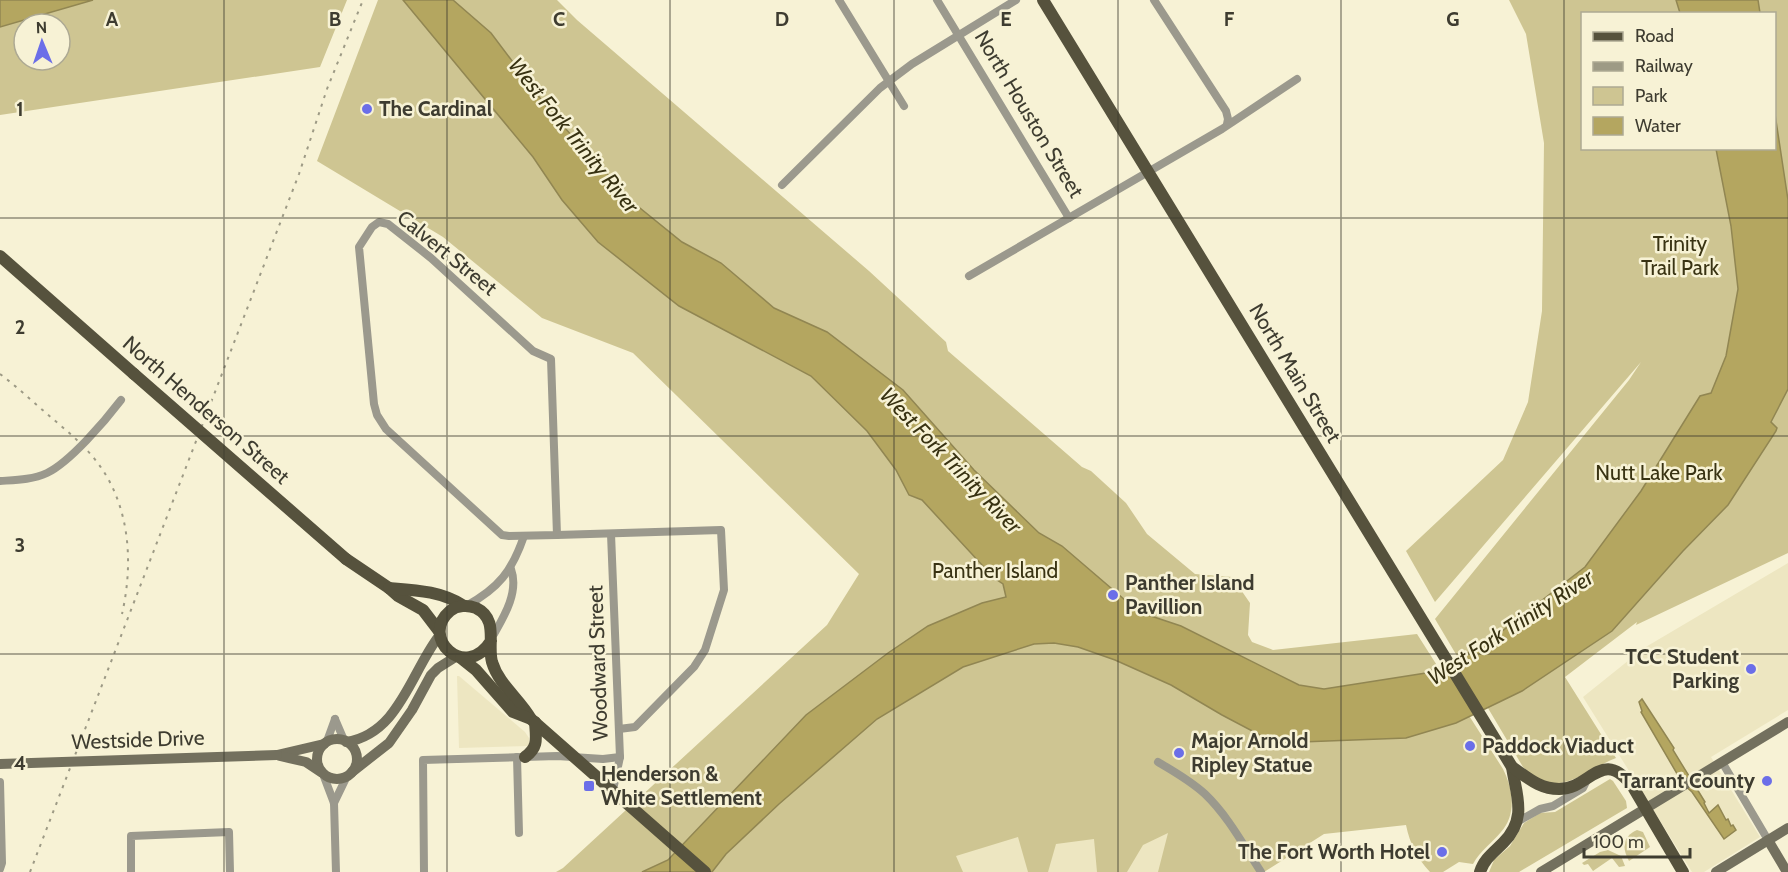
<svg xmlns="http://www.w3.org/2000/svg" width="1788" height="872" font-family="Cabin,sans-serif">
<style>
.built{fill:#ede6c1}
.green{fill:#cec592;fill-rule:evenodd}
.water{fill:#b4a660;stroke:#918652;stroke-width:1.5}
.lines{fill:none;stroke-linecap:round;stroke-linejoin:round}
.street{stroke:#9b998d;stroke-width:8}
.secondary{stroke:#73705e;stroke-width:10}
.primary{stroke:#56523d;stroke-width:12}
.rail{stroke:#9d9a85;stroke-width:2;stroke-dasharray:3 6;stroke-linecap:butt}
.secondary-bridge{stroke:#73705e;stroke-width:10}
.primary-bridge{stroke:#56523d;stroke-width:12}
.grid{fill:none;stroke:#3e3c30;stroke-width:1.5;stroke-opacity:0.55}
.poi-dot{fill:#6b6ee8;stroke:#f7f2d5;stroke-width:2}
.labels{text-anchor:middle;stroke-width:5;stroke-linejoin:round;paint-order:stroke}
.poi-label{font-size:21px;font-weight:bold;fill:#3e3c30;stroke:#f7f2d5;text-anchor:start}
.street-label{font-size:21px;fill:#3e3c30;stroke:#f7f2d5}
.park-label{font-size:21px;fill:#393313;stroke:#f7f2d5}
.water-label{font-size:22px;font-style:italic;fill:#383212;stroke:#f7f2d5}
.grid-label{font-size:20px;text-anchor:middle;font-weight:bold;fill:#3e3c30;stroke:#f7f2d5;stroke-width:5;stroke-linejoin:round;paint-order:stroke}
</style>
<rect width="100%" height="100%" fill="#f7f2d5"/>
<!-- built -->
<g class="built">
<path d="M 1788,563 L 1788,710 L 1711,757 L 1760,837 L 1704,872 L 1692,872 L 1583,697 L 1644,648 Z"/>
<path d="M 457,676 L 459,676 L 525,732 L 529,738 L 529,746 L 459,748 Z"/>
<path d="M 1189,822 L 1231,872 L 764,872 L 795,838 Z"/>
</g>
<!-- green -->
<g class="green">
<path d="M 0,0 L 347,0 L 320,67 L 0,115 ZM 24,24 L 60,24 L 60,60 L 24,60 Z"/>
<path d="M 378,0 L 557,0 L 577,20 L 869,271 L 946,342 L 948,351 L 1082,467 L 1091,471 L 1126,503 L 1147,534 L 1195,574 L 1232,577 L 1250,603 L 1248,635 L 1252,642 L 1273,650 L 1417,634 L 1503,769 C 1513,789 1517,814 1501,832 C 1492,843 1480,851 1473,864 L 1459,862 L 1443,872 L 1430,872 C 1417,858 1410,844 1406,825 L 1324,834 L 1264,872 L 1158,872 L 1168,833 L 1143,845 L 1127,872 L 1097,872 L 1094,839 L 1056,844 L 1048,872 L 1028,872 L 1018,837 L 956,856 L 963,872 L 556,872 L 563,868 L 827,625 L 859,574 L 633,353 L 542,318 L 443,237 L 317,161 Z"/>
<path d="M 1509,0 L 1788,0 L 1788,553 L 1636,625 L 1637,622 L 1565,677 L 1616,758 C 1581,772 1557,802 1523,767 L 1435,619 L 1629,380 L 1641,362 L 1435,602 L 1406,551 L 1503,460 L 1528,402 L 1542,311 L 1544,143 L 1526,34 ZM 1582,14 L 1774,14 L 1774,148 L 1582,148 Z"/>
<path d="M 1610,779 L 1613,781 L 1626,801 L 1627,808 L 1519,872 L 1489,872 L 1494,860 L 1510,846 L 1524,823 L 1540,813 L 1555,812 Z"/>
<path d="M 1637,830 L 1643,832 L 1650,847 L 1629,861 C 1622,848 1622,837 1637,830 Z"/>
<path d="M 1608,850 L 1621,856 L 1625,866 L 1619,867 L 1612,858 L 1593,871 L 1588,864 L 1584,865 L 1582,863 L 1600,852 Z"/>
</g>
<!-- water -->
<g class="water">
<path d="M 0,0 L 93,0 L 0,27 Z"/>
<path d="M 403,0 L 453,0 L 491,33 L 552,114 L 635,204 L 682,242 L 721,263 L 774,308 L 827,332 L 903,390 L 974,470 L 1039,533 L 1062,546 L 1139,612 L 1181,626 L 1299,685 L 1324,689 L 1426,673 L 1484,645 L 1585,567 L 1641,491 L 1700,396 L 1711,393 L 1726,356 L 1738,289 L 1731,226 L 1716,149 L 1774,148 L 1775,114 L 1788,200 L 1788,389 L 1771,422 L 1777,428 L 1776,431 L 1728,505 L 1683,551 L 1612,631 L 1522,691 L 1456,723 L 1406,738 L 1275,743 L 1222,715 L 1171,685 L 1115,660 L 1078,647 L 1054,643 L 1034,644 L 963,667 L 877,719 L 779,804 L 726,854 L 712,872 L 642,872 L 668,860 L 806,715 L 888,653 L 928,626 L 982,603 L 1006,597 L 1003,584 L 994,578 L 922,500 L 909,495 L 896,470 L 867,431 L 811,376 L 679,306 L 598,242 L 562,200 L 533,157 Z"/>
<path d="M 1676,0 L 1758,0 L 1760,13 L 1680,13 Z"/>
<path d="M 1642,699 L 1674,748 L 1673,750 L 1705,802 L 1704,803 L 1709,813 L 1718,805 L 1726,820 L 1728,819 L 1731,826 L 1733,825 L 1736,830 L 1724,839 L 1692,792 L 1683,784 L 1641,712 L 1642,711 L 1639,702 Z"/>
</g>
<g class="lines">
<!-- street -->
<g class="street">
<path d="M 839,0 L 904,106"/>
<path d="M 937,0 L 1069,218"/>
<path d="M 1154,0 L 1226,111 L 1228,119 L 1227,124"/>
<path d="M 782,185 L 880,88 L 912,64 L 1016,0"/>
<path d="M 379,222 L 388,224 L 431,258 L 533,351 L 551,359 L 557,535 L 509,536 L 502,535 L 386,429 L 377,415 L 374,404 L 359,247 L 372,227 Z"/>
<path d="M 969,276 L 1222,129 L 1297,79"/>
<path d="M 0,481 C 15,480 32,480 47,473 C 70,462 105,421 121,400"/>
<path d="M 611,534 L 620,757 L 613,790"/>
<path d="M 557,535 L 721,530 L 724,590 L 705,650 L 694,667 L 635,727 L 619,729"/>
<path d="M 466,606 C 499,588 512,571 524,536"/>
<path d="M 491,637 L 494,634 C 505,615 519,591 511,569"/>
<path d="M 335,719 L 344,740"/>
<path d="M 327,741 L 335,719"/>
<path d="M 517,757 L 519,833"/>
<path d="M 1158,762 C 1175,772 1191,781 1205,794 C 1228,816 1244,846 1261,872"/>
<path d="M 1722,762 L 1768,840"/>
<path d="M 323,774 L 334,803 L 336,872"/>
<path d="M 334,803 L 347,776"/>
<path d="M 1515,823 L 1540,809 L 1553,806 L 1583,788 L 1586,782"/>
<path d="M 0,869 L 2,863 L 0,782"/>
<path d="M 131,872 L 131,836 L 229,832 L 230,872"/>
<path d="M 424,872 L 423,760 L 557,756 L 603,759 L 620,757"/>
</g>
<!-- secondary -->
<g class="secondary">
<circle cx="337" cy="759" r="20"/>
<path d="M 346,742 C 399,734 411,672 439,636"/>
<path d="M 277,755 L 324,744"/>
<path d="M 280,756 L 306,762 L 321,772"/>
<path d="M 352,772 L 389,743 L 412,710 L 431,675 L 438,668 L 457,656"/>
<path d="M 1768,840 L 1787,872"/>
<path d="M 1541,872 L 1788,722"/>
<path d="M 1716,872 L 1788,828"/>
</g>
<!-- primary -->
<g class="primary">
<path d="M 1043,0 L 1512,767 C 1516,795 1528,818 1503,843 C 1494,852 1484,859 1480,872"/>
<path d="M 0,256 L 134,374"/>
<path d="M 346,559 L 389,588 L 398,596 L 423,610 L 439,631"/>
<path d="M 389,588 C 415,590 442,591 464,606"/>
<path d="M 491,641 C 465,682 419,637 450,611 C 457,605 468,605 476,608 C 499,619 487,644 492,662 C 499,685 519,698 531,719 L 705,872"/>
<path d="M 461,658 L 476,670 L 513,712 L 531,719"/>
<path d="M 525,757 C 539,747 536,738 535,722"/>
<path d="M 1512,767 C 1527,777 1539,789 1559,789 C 1591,789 1602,746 1633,787 L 1683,872"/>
</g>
<!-- rail -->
<g class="rail">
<path d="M 0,374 C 16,386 31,400 46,413 C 62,427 79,440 93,457 C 130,501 134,561 122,614"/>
<path d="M 30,872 L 299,174 L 327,89 L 363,0"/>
</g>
<!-- secondary-bridge -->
<path class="secondary-bridge" d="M 0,764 L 277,755"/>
<!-- primary-bridge -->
<path class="primary-bridge" d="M 134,374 L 346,559"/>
</g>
<!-- grid -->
<path class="grid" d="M 224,0 L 224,872M 447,0 L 447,872M 670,0 L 670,872M 894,0 L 894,872M 1118,0 L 1118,872M 1341,0 L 1341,872M 1564,0 L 1564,872M 0,218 L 1788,218M 0,436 L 1788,436M 0,654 L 1788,654"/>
<!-- markers -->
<g class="poi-dot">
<circle cx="367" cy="109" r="6"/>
<circle cx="1113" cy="595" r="6"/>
<circle cx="1751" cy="669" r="6"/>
<circle cx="1470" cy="746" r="6"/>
<circle cx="1179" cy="753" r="6"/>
<circle cx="1767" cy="781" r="6"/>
<rect x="583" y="780" width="12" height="12" rx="3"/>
<circle cx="1442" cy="852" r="6"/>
</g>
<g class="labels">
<!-- poi labels -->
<g class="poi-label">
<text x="379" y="116">The Cardinal</text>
<text x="1125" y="590">Panther Island<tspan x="1125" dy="24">Pavillion</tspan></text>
<text x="1739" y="664" text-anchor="end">TCC Student<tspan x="1739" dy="24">Parking</tspan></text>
<text x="1191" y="748">Major Arnold<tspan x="1191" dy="24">Ripley Statue</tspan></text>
<text x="1482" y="753">Paddock Viaduct</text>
<text x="601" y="781">Henderson &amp;<tspan x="601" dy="24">White Settlement</tspan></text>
<text x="1755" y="788" text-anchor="end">Tarrant County</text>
<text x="1430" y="859" text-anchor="end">The Fort Worth Hotel</text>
</g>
<!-- street labels -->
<g class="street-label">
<text transform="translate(1029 114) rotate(59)" y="7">North Houston Street</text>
<text transform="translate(447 253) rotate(39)" y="7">Calvert Street</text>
<text transform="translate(1295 373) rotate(59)" y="7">North Main Street</text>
<text transform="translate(206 410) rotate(41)" y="7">North Henderson Street</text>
<text transform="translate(598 663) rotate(-92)" y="7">Woodward Street</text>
<text transform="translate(138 740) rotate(-2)" y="7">Westside Drive</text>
</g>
<!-- park labels -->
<g class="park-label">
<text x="1680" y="251">Trinity<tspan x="1680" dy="24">Trail Park</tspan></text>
<text x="1659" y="480">Nutt Lake Park</text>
<text x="995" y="578">Panther Island</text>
</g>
<!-- water labels -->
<g class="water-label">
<text transform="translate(574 135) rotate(51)" y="8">West Fork Trinity River</text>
<text transform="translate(951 460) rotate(46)" y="8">West Fork Trinity River</text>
<text transform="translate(1510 627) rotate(-33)" y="8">West Fork Trinity River</text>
</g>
</g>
<g class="grid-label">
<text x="112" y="26">A</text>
<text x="335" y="26">B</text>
<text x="559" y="26">C</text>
<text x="782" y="26">D</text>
<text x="1006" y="26">E</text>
<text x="1229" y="26">F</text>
<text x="1453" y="26">G</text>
<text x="20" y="116">1</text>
<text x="20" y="334">2</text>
<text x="20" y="552">3</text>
<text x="20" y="770">4</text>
</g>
<!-- legend -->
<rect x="1581" y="12" width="195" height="138" fill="#f7f2d5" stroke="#ada993" stroke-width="1.5"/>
<rect x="1593" y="32" width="30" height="9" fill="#56523d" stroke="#ada993" stroke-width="1.5"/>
<text x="1635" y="42" font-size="18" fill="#3e3c30">Road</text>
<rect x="1593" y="62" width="30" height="9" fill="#9d9a85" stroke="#ada993" stroke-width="1.5"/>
<text x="1635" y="72" font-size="18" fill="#3e3c30">Railway</text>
<rect x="1593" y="87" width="30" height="18" fill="#cec592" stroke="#ada993" stroke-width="1.5"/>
<text x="1635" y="102" font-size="18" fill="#3e3c30">Park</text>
<rect x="1593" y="117" width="30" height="18" fill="#b4a660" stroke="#ada993" stroke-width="1.5"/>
<text x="1635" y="132" font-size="18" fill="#3e3c30">Water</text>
<!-- north arrow -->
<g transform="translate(42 42) rotate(358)"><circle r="28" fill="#f7f2d5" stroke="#ada993" stroke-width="1.5"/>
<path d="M0-4.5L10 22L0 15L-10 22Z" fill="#6b6ee8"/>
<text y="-9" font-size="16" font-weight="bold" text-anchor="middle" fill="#3e3c30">N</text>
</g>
<!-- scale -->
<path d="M1584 848v9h106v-9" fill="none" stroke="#3e3c30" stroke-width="3"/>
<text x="1593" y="848" font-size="18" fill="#3e3c30" stroke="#f7f2d5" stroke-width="4.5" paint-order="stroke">100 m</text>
</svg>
